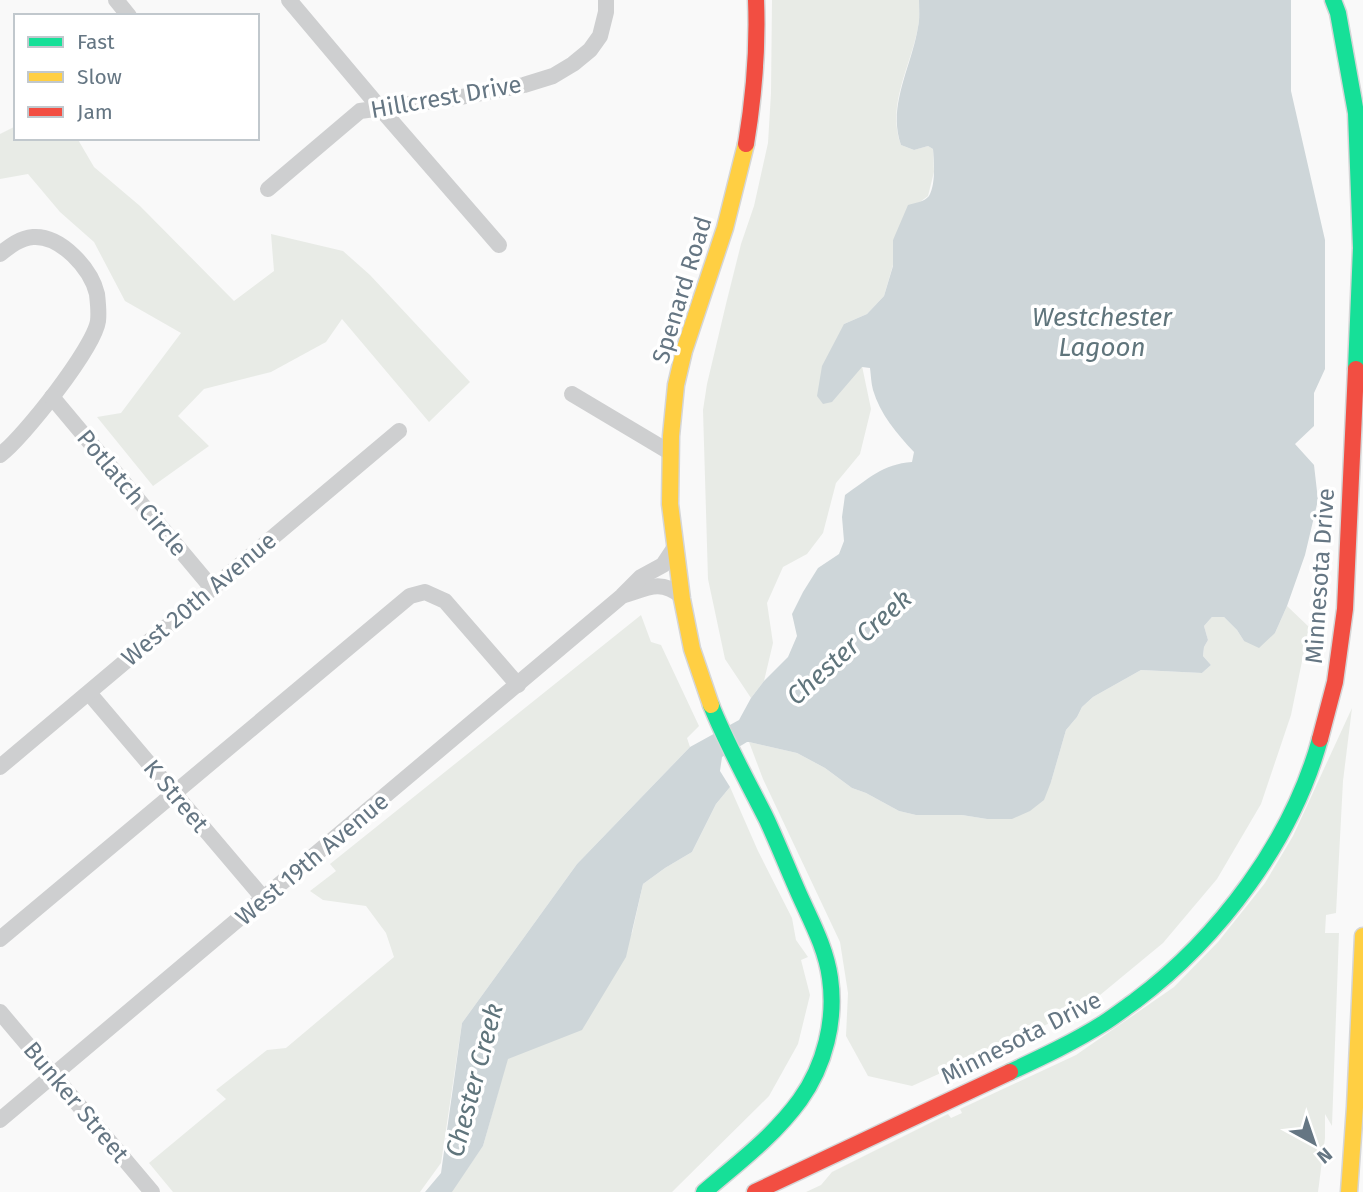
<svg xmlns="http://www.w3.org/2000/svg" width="1363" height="1192" font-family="'Fira Sans',sans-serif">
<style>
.green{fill:#e8ebe6}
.water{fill:#ced6d9}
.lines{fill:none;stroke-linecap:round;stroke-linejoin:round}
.fast-casing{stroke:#d5d6d7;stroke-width:19}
.slow-casing{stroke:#d5d6d7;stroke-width:19}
.jam-casing{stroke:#d5d6d7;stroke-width:19}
.street{stroke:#cecfd0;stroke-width:16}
.fast{stroke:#16e098;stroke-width:16}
.slow{stroke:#ffcf43;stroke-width:16}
.jam{stroke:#f24e42;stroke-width:16}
.labels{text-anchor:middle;stroke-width:7;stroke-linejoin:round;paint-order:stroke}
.street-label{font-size:24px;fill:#657683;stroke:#fff}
.water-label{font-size:26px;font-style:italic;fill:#60757c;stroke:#fff}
</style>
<rect width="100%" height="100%" fill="#f9f9f9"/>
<!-- green -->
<g class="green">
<path d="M 772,0 L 919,0 C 919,9 920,19 918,27 C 911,66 886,106 901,145 L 914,150 L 928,146 L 933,149 L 934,172 L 928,196 L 920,202 L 893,240 L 893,265 L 884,296 L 867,314 L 844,324 L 847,383 L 862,366 L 871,409 L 860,454 L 836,483 L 823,533 L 807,554 L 783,567 L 767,603 L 773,643 L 764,681 L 751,698 L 725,659 L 708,579 L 703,410 L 707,384 L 726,304 L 741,244 L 754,206 L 768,143 L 771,93 Z"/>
<path d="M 16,126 L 16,138 L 77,138 L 94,167 L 140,206 L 234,301 L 274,271 L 271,234 L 343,251 L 370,275 L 470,382 L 429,422 L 342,319 L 326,342 L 271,372 L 204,389 L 178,416 L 209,446 L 153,486 L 97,417 L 121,413 L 181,333 L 125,301 L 94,242 L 60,212 L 28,174 L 0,179 L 0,134 Z"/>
<path d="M 1287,606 L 1309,627 L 1291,715 L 1261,804 L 1217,879 L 1163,943 L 1094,1000 L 1032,1032 L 912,1086 L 868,1076 L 846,1036 L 848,993 L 840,942 L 763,779 L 749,742 L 797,753 L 825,768 L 852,788 L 866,793 L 899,811 L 916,815 L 962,815 L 987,819 L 1051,782 L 1066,730 L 1077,717 L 1082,707 L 1093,697 L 1141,670 L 1202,673 L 1211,665 L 1203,656 L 1204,647 L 1208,640 L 1204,626 L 1212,617 L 1224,617 L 1237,630 L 1244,641 L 1275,633 Z"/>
<path d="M 641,615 L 651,642 L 661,645 L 699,726 L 687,738 L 690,747 L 577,864 L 462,1023 L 441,1163 L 420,1192 L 173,1192 L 149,1163 L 226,1099 L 216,1090 L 267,1050 L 286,1048 L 394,957 L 386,933 L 366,906 L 323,900 L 310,891 L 336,871 L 330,864 Z"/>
<path d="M 1352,708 L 1343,781 L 1336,913 L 1326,915 L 1325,933 L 1339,933 L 1332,1126 L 1325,1114 L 1325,1138 L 1318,1192 L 806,1192 L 821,1185 L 832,1172 L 948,1114 L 951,1118 L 962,1113 L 960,1109 L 1076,1055 L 1174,987 L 1218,942 L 1265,883 L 1293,836 Z"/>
<path d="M 730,787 L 758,851 L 792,918 L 796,940 L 808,957 L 801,960 L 810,995 L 798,1044 L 769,1096 L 672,1192 L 449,1192 L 453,1189 L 483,1146 L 512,1042 L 632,933 L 643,884 L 665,868 L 692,852 L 716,804 Z"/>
</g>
<!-- water -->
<path class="water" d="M 919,0 L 1291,0 L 1291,91 L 1325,240 L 1325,369 L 1314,393 L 1314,426 L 1295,444 L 1314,465 L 1318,500 L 1305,555 L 1287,606 L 1275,633 L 1259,648 L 1244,641 L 1237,630 L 1224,617 L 1212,617 L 1204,626 L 1208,640 L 1204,647 L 1203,656 L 1211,665 L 1202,673 L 1141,670 L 1093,697 L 1082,707 L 1077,717 L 1066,730 L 1051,782 L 1044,800 L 1030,811 L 1012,819 L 987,819 L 962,815 L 916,815 L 899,811 L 866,793 L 852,788 L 825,768 L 797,753 L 749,742 L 747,742 L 722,757 L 720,771 L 730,787 L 716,804 L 692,852 L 665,868 L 643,884 L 626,957 L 582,1030 L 508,1059 L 483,1146 L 452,1192 L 425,1192 L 441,1173 L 462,1023 L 577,864 L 690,747 L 739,720 L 751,698 L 764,681 L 788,657 L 797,636 L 792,614 L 803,592 L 818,568 L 839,554 L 844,541 L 842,517 L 845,495 C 868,479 883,464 912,462 L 914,452 C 897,434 880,414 873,390 C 871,383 871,375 870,368 L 862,367 L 832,402 L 823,404 L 817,396 L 822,366 L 844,324 L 867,314 L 884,296 L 893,266 L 893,240 L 908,205 C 915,203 924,202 929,196 C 936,184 934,162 933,149 L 928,146 L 914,150 L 901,145 C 887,106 912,66 918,27 C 920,19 919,9 919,0 Z"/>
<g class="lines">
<defs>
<g id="fast">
<path d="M 1333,0 L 1338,13 L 1356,113 L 1361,248 L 1356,369"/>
<path d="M 1010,1072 C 1042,1057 1074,1042 1104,1023 C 1115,1016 1125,1008 1135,1001 C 1219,938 1292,841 1320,739"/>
<path d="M 704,1192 C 738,1163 774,1136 800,1100 C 825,1065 836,1020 830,978 C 826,948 811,921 799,894 C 788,869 778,844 767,820 C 748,782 727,745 711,705"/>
</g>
<g id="slow">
<path d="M 711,705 L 692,649 L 682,599 L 670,504 L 671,436 L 676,385 L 684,351 L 725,228 L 746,144"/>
<path d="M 1349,1192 L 1355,1107 L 1363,936"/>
</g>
<g id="jam">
<path d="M 746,144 C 754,96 758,49 756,0"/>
<path d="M 1320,739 L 1335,682 L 1345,609 L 1356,369"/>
<path d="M 755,1192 L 1010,1072"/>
</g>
</defs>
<!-- fast casing -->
<use href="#fast" class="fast-casing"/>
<!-- slow casing -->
<use href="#slow" class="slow-casing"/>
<!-- jam casing -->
<use href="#jam" class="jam-casing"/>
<!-- street -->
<g class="street">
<path d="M 116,0 L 129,16"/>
<path d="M 289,0 L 380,108 L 499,245"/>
<path d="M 268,189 L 360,111 L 461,97 L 524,85 L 553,76 L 573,64 L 590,50 L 600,36 L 606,12 L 606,0"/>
<path d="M 0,254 C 10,246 20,238 33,237 C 61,235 91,269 97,294 C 98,303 99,313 98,321 C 94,348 23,438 0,455"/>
<path d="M 572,394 L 671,453"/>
<path d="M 52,397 L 212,588"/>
<path d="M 625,595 C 647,588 661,579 681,596"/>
<path d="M 89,693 L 264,899"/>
<path d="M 0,767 L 399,431"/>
<path d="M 0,939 L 410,596 L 425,592 L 445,601 L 518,685"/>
<path d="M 0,1012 L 152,1192"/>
<path d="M 0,1120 L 622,596 L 641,577 L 663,565 L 675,547"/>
</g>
<!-- fast -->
<use href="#fast" class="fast"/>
<!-- slow -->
<use href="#slow" class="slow"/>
<!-- jam -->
<use href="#jam" class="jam"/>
</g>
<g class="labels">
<!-- street labels -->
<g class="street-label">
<text transform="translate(446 97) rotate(-10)" y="8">Hillcrest Drive</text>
<text transform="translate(682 290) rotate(-73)" y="8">Spenard Road</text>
<text transform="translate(132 493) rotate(50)" y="8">Potlatch Circle</text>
<text transform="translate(1320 576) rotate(-86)" y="8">Minnesota Drive</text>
<text transform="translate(199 599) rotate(-40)" y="8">West 20th Avenue</text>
<text transform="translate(176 796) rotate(50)" y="8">K Street</text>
<text transform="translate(312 859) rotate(-40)" y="8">West 19th Avenue</text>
<text transform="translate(1021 1038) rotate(-27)" y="8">Minnesota Drive</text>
<text transform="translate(76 1102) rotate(50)" y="8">Bunker Street</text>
</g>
<!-- water labels -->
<g class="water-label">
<text x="1102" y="326">Westchester<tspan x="1102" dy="30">Lagoon</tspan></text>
<text transform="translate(849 647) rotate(-42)" y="9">Chester Creek</text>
<text transform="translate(474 1080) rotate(-75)" y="9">Chester Creek</text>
</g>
</g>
<!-- legend -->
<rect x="14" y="14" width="245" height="126" fill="#ffffff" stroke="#c1c8cd" stroke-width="2"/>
<rect x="28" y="37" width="35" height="10" fill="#16e098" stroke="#c1c8cd" stroke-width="2"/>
<text x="77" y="49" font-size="21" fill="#657683">Fast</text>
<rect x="28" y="72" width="35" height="10" fill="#ffcf43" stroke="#c1c8cd" stroke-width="2"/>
<text x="77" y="84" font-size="21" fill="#657683">Slow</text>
<rect x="28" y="107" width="35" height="10" fill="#f24e42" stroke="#c1c8cd" stroke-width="2"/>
<text x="77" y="119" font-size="21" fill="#657683">Jam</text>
<!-- north arrow -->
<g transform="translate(1314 1143) rotate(140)" stroke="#ffffff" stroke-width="5" paint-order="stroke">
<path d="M0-5L12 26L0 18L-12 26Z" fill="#657683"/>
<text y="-10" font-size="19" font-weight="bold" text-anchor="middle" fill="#657683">N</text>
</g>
</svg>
